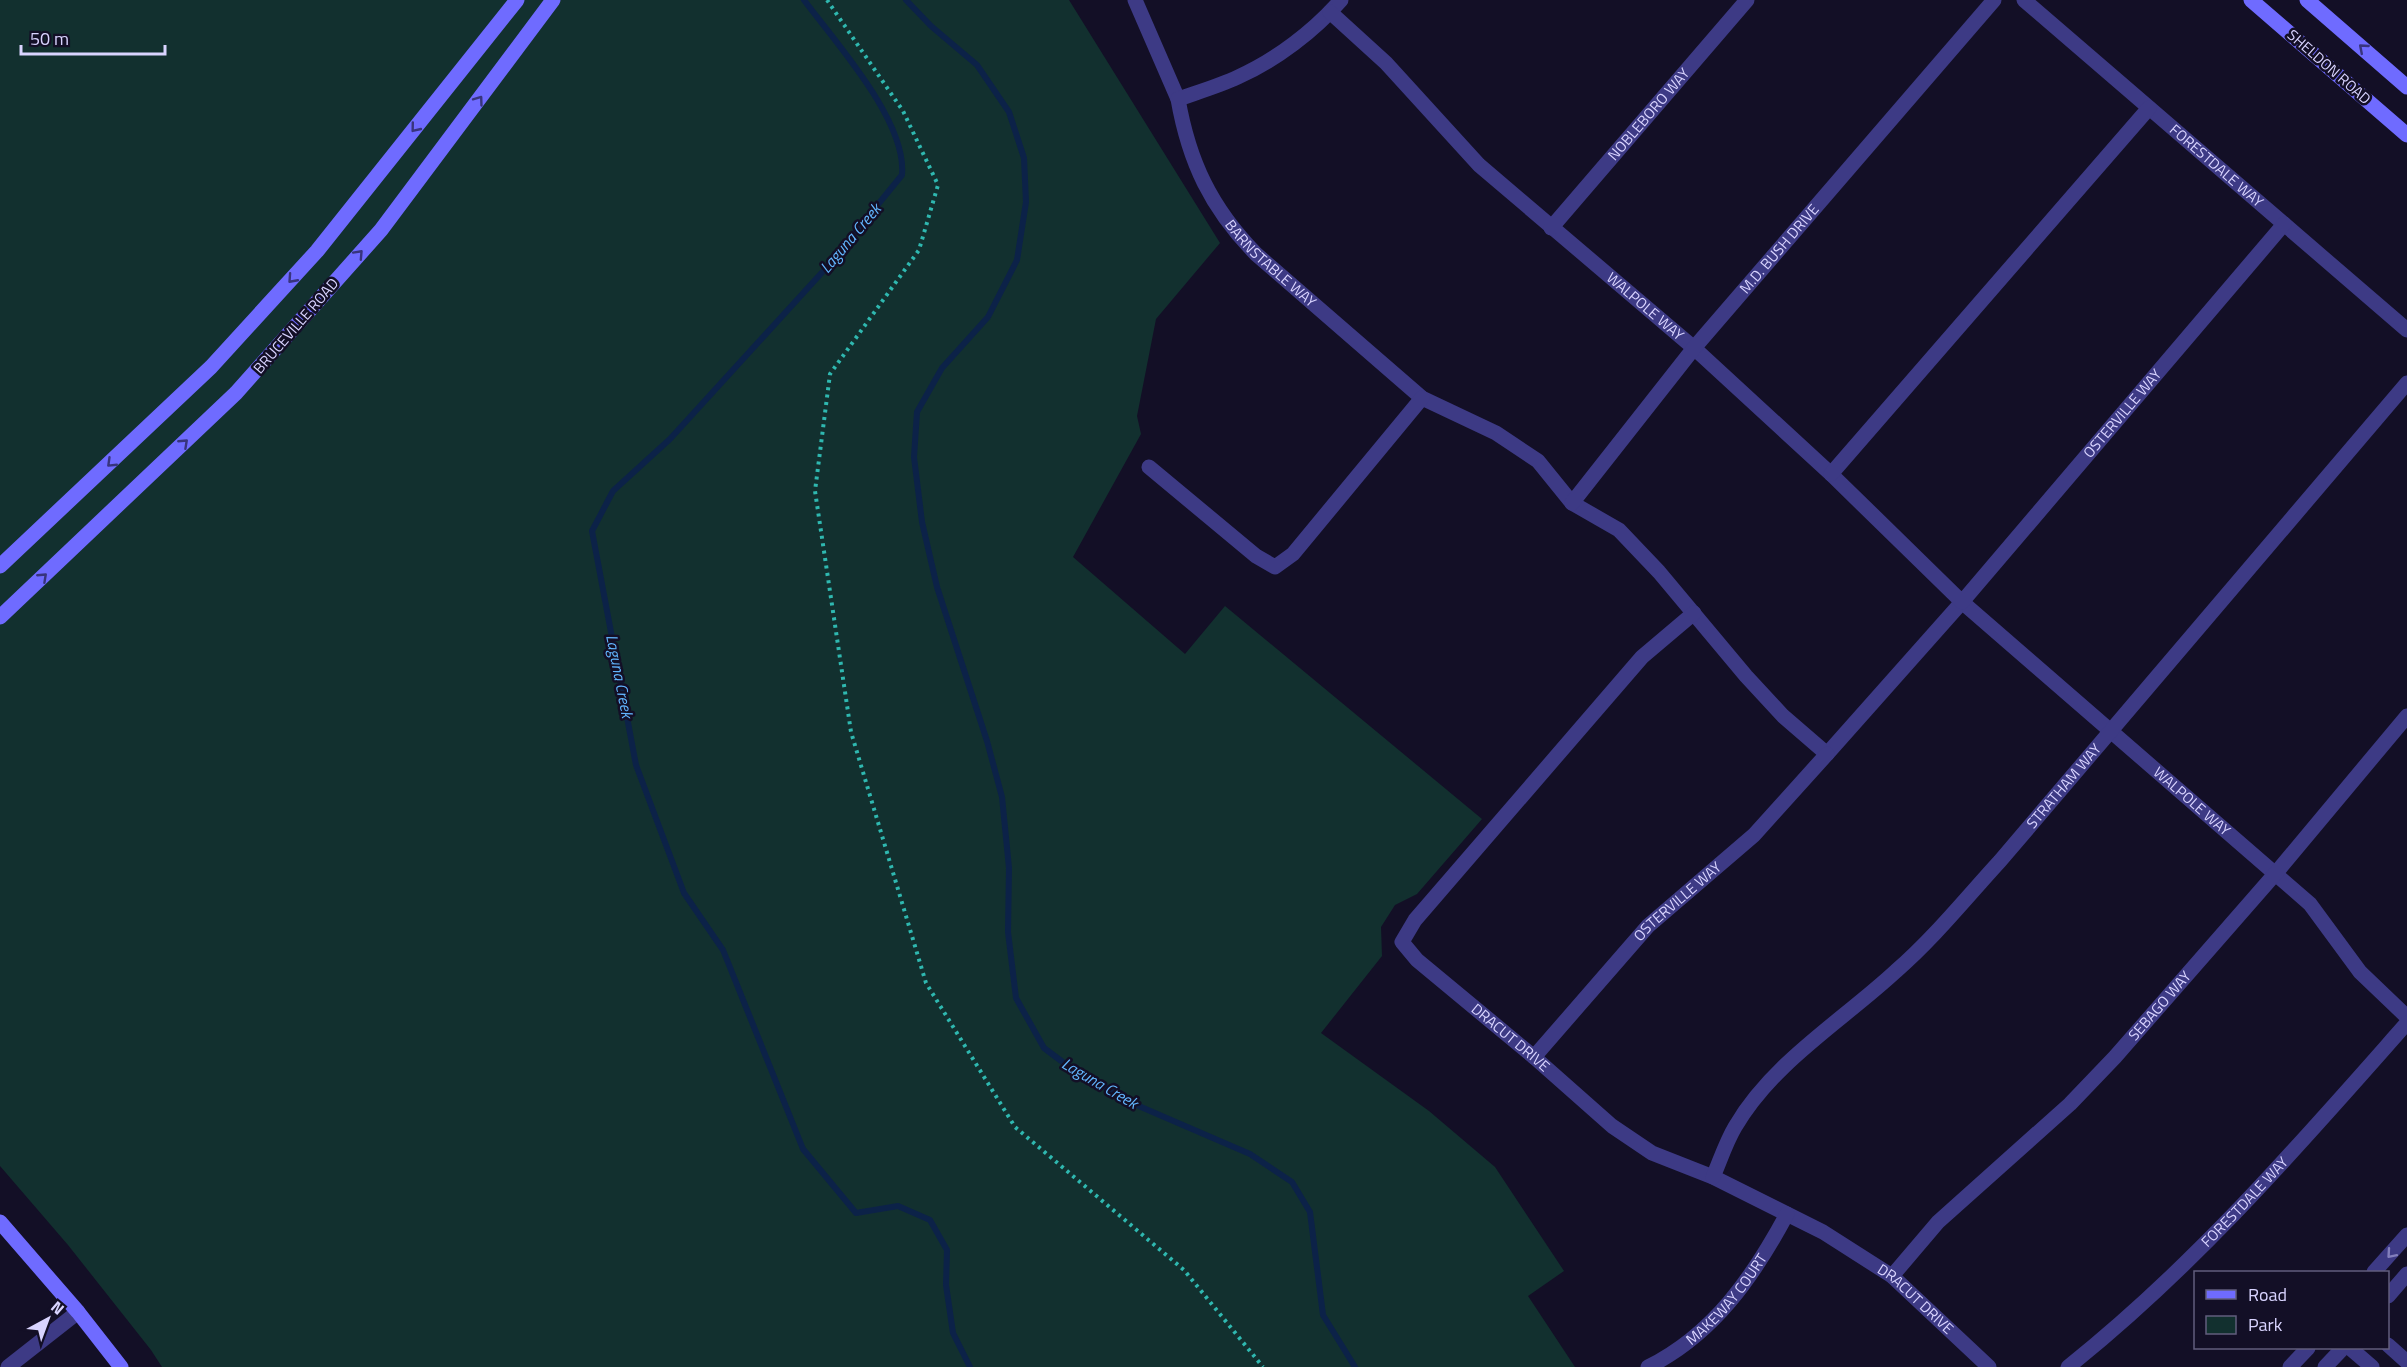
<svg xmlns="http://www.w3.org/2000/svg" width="2407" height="1367" font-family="'Titillium Web',sans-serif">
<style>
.green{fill:#12302f}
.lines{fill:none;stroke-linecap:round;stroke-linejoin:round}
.stream{stroke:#0c2248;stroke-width:6}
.path{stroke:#2fb8b0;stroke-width:4;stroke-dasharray:3 4.5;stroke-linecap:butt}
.minor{stroke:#3d3a85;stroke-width:15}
.tertiary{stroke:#3d3a85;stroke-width:15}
.secondary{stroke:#6f6bff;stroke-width:15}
.oneway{stroke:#38347d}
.oneway2{stroke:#837fbc}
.labels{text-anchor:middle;stroke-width:5;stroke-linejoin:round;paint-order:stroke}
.street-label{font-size:15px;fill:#d9d4ff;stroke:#130f26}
.water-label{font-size:16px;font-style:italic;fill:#62b6ff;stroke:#130f26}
</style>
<rect width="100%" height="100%" fill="#130f26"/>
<!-- green -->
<path class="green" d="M 0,0 L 1069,0 L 1220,243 L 1156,319 L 1137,416 L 1141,434 L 1073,557 L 1185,654 L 1225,606 L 1482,819 L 1417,894 L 1395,905 L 1381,927 L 1382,956 L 1321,1033 L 1429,1111 L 1495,1167 L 1564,1271 L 1528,1296 L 1575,1367 L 162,1367 L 151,1350 L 68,1245 L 0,1166 Z"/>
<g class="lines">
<!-- stream -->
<g class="stream">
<path d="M 804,0 C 836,43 907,121 902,175 L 827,267 L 670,439 L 613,491 L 592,531 L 636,765 L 684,893 L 723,950 L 803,1149 L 856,1213 L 898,1206 L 930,1220 L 947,1250 L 946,1285 L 953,1333 L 970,1367"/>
<path d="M 906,0 L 931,26 L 977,65 L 1009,112 L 1024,158 L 1026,202 L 1017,260 L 988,317 L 942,368 L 917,412 L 914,457 L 922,522 L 937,587 L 987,741 L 1002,797 L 1009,868 L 1008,932 L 1016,998 L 1044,1048 L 1072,1069 L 1141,1107 L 1250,1154 L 1292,1182 L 1310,1212 L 1323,1315 L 1355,1367"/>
</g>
<!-- path -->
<path class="path" d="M 827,0 L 903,111 L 938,185 L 919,250 L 830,374 L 815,491 L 851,732 L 926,983 L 1015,1127 L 1184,1270 L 1263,1367"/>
<!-- minor -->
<g class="minor">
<path d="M 1135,0 L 1178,99"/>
<path id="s1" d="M 1341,0 C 1314,31 1276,60 1238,77 C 1219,86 1198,92 1178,99 C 1189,162 1211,208 1256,254 L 1422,398 L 1496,433 L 1538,461 L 1572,503 L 1619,530 L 1659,572 L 1746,676 L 1783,716 L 1827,754 L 1962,602 L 2310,904 L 2360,972 L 2407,1017"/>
<path id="s2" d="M 2024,0 L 2407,330"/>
<path id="s3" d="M 1330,12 L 1386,63 L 1479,165 L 1694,348 L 1831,474 L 1962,602 L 2284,224"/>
<path id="s4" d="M 1551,228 L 1747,0"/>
<path d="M 1149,467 L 1256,556 L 1275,567 L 1293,554 L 1422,398"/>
<path d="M 1831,474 L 2149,108"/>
<path id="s5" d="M 1572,503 L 1694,348 L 1994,0"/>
<path id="s6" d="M 1694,613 L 1642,657 L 1415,920 L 1402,942 L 1417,960 L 1534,1057 L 1612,1126 L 1652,1153 L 1713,1177 L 1823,1232 L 1892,1276 L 1989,1367"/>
<path id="s7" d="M 1534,1057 L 1648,926 L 1754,835 L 1827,754"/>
<path id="s8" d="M 1713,1177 C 1720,1161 1726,1142 1735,1127 C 1773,1062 1842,1021 1896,971 C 1934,938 1966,898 2000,861 L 2407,383"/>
<path id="s9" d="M 1892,1276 L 1938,1222 L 2070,1104 L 2115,1057 L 2275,874 L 2407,716"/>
<path d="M 2388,1345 L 2407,1362"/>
<path d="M 2350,1348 L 2372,1367"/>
<path d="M 8,1367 L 78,1312"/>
<path id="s10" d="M 1648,1367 C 1714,1334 1753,1277 1787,1214"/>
<path id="s11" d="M 2068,1367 C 2195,1266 2300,1144 2407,1023"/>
</g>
<!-- tertiary -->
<g class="tertiary">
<path d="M 2374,1272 L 2407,1235"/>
<path d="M 2388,1296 L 2407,1274"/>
<path d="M 2290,1367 L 2308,1348"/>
<path d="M 2325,1367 L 2343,1348"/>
</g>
<!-- secondary -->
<g class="secondary">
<path d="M 2251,0 L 2407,135"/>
<path d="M 2307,0 L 2407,87"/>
<path d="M 0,566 L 211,367 L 317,251 L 517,0"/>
<path d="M 0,617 L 236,393 L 381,230 L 553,0"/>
<path d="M 0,1222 L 78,1312 L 121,1367"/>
</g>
</g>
<!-- one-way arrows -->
<defs><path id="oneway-chevron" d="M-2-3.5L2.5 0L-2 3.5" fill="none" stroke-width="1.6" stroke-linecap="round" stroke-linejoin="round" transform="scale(1.5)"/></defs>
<g class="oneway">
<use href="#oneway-chevron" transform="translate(2363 48) rotate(-139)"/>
<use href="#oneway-chevron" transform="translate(479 100) rotate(-54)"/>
<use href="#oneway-chevron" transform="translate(415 128) rotate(129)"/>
<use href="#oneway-chevron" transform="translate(359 254) rotate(-47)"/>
<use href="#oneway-chevron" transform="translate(292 279) rotate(132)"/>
<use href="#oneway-chevron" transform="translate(184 443) rotate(-43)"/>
<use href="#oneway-chevron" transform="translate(111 463) rotate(136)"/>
<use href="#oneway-chevron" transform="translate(43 577) rotate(-43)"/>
</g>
<use class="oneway2" href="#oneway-chevron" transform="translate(2391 1254) rotate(131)"/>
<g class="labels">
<!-- street labels -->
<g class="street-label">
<text transform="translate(2329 67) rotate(41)" y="5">SHELDON ROAD</text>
<text dy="5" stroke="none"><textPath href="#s4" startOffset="150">NOBLEBORO WAY</textPath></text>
<text dy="5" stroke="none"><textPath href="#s2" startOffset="254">FORESTDALE WAY</textPath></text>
<text dy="5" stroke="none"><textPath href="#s5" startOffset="328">M.D. BUSH DRIVE</textPath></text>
<text dy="5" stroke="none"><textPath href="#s1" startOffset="387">BARNSTABLE WAY</textPath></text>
<text dy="5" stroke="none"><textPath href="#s3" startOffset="432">WALPOLE WAY</textPath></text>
<text transform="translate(296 326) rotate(-49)" y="5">BRUCEVILLE ROAD</text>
<text dy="5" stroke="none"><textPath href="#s3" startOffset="1113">OSTERVILLE WAY</textPath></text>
<text dy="5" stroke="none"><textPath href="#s8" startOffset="530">STRATHAM WAY</textPath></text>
<text dy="5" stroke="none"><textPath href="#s1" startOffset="1644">WALPOLE WAY</textPath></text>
<text dy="5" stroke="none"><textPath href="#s7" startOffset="212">OSTERVILLE WAY</textPath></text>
<text dy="5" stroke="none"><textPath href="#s9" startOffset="381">SEBAGO WAY</textPath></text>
<text dy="5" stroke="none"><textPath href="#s6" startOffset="586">DRACUT DRIVE</textPath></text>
<text dy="5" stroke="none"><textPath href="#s11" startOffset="242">FORESTDALE WAY</textPath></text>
<text dy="5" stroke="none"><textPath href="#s10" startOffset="105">MAKEWAY COURT</textPath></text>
<text dy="5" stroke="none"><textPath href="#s6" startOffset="1072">DRACUT DRIVE</textPath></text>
</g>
<!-- water labels -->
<g class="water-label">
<text transform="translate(850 238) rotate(-50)" y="6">Laguna Creek</text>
<text transform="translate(620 676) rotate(79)" y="6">Laguna Creek</text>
<text transform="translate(1100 1083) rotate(30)" y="6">Laguna Creek</text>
</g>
</g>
<!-- legend -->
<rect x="2194" y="1271" width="195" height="78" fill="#130f26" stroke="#625e7d" stroke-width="1.5"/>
<rect x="2206" y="1290" width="30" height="9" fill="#6f6bff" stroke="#625e7d" stroke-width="1.5"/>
<text x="2248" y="1301" font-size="18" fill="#d9d4ff">Road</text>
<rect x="2206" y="1316" width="30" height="18" fill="#12302f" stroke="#625e7d" stroke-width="1.5"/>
<text x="2248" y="1331" font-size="18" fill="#d9d4ff">Park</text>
<!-- north arrow -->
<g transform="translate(48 1319) rotate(41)" stroke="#130f26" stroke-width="4.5" paint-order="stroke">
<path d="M0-4.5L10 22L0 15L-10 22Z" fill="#d9d4ff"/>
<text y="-9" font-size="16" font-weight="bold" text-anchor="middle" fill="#d9d4ff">N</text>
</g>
<!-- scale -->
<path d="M21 45v9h144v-9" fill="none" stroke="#d9d4ff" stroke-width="3"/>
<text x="30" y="45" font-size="18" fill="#d9d4ff" stroke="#130f26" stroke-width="4.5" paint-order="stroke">50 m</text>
</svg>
